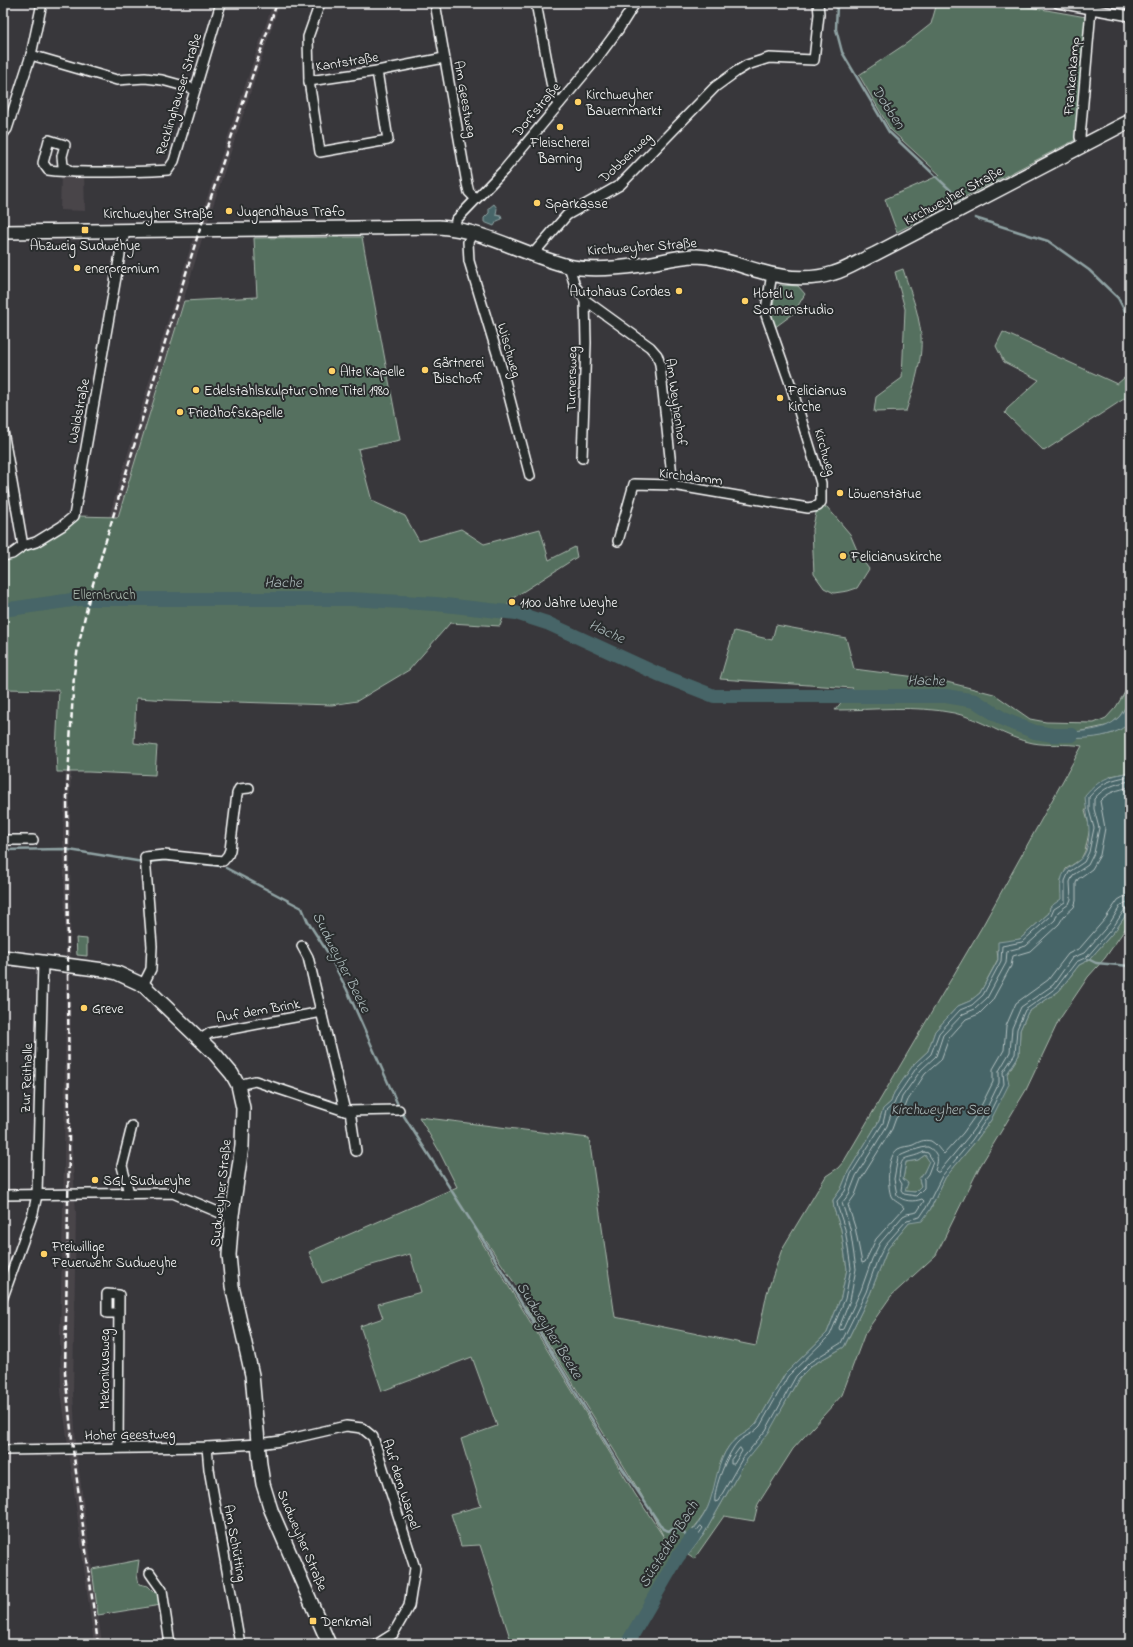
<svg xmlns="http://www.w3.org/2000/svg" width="1133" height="1647" font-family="'Indie Flower',sans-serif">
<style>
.built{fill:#49444a}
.green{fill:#55705e;stroke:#aab8ae;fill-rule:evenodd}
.water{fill:#466567;stroke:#90a3a4;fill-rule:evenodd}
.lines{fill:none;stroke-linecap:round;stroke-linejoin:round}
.shore{stroke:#b5c1c2;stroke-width:1}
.stream{stroke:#90a3a4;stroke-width:2.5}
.river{stroke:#466567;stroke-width:14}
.street-casing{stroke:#fff;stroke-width:12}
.secondary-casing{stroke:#fff;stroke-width:16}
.street{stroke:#2a2d2e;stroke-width:9}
.secondary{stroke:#2a2d2e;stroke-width:13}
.rail{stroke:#fff;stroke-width:2.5;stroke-dasharray:6 3;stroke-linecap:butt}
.poi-dot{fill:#ffd166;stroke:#2a2d2e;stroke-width:1.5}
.labels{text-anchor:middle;stroke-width:4;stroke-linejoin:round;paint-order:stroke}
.street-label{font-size:14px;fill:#fff;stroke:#2a2d2e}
.poi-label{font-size:14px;fill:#fff;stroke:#2a2d2e;text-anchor:start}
.park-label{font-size:14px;fill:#aab8ae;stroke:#2a2d2e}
.water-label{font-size:15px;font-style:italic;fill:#acbabb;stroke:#2a2d2e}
</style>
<rect width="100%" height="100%" fill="#38373b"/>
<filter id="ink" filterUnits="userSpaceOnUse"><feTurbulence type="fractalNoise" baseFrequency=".025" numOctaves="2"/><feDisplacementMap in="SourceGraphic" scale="8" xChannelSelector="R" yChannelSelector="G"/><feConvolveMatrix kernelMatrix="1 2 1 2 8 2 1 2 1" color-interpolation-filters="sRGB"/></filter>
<g filter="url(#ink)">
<!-- built -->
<g class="built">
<path d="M 273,3 L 280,3 L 202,239 L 94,595 L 79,674 L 70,791 L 71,1134 L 76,1213 L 73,1392 L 76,1447 L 102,1644 L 94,1644 L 61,1391 L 60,1334 L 64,1167 L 66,961 L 63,834 L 70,674 L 82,608 L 154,365 L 193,239 Z"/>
<path d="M 84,174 L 85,211 L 60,210 L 61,175 Z"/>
</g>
<!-- green -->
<g class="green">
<path d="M 937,3 L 1007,3 L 1086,17 L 1075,140 L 897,232 L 885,199 L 940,175 L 890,129 L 859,75 L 907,43 L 931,24 Z"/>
<path d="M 362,237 L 400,440 L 358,449 L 372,501 L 405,516 L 419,541 L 461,529 L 484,544 L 540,529 L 549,560 L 575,547 L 577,557 L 510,600 L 500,626 L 450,623 L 409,670 L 357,701 L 332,705 L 170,700 L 136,698 L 134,743 L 157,746 L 155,775 L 88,772 L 57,772 L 56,750 L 59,690 L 3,689 L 3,557 L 77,516 L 118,517 L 184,301 L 257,297 L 254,238 Z"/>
<path d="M 903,269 C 908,286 916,304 919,322 C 926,352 915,383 906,411 L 874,412 L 876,397 L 902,378 L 905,309 L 895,272 Z"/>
<path d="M 780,285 L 798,286 L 805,294 L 793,314 L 774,328 L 769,314 L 773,306 L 775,294 Z"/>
<path d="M 1003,332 L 1117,384 L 1130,373 L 1130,395 L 1044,451 L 1005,413 L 1007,409 L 1039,380 L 1004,362 L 996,346 Z"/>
<path d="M 827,507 L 850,534 L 860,557 L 869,569 L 857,588 L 848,591 L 834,593 L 824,588 L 814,574 L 812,530 L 817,509 Z"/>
<path d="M 776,625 L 846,638 L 854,669 L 939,680 L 994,694 L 1030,719 L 1046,722 L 1094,723 L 1106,718 L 1116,707 L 1130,684 L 1130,700 L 1120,716 L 1110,725 L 1077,732 L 1077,738 C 1096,736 1118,738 1130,719 L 1130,772 L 1111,776 L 1085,811 L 1090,828 L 1085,851 L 1081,859 L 1066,869 L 1061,880 L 1062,899 L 1050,907 L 1049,913 L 1020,939 L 1007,942 L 997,950 L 998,959 L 980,993 L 970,1001 L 958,1006 L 935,1031 L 928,1051 L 914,1064 L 894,1093 L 891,1102 L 883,1109 L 879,1121 L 848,1172 L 841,1189 L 833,1200 L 834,1209 L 841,1229 L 847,1269 L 841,1297 L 827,1333 L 785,1374 L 757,1423 C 749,1433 737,1436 729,1446 C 716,1464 718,1484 710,1503 C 702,1521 687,1535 677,1551 C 657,1581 639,1613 620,1644 L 512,1644 L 480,1545 L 461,1546 L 451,1514 L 481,1506 L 461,1439 L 497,1426 L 472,1357 L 382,1391 L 360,1326 L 383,1318 L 378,1304 L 421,1292 L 410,1254 L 365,1267 L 322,1283 L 309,1252 L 457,1187 L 438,1149 L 419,1117 L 589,1138 L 615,1317 L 756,1346 L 767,1293 L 782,1249 L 826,1176 L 838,1168 L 844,1161 L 983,925 L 1082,746 C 1066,743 1049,746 1033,743 C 1005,738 982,719 954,713 C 915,705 874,710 835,710 L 853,688 L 720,679 L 734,631 L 772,640 ZM 482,1235 L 525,1299 L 526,1307 L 641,1494 L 665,1539 L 635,1494 L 478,1236 Z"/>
<path d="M 1130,909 L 1130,922 L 1105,958 L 1088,977 L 1059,1020 L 1026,1090 L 979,1168 L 936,1255 L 891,1296 L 865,1333 L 842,1395 L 793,1449 L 758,1504 L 754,1521 L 724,1516 L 694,1559 L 688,1555 L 704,1534 L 745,1462 L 784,1405 L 799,1378 L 812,1365 L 844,1347 L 870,1294 L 888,1248 L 909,1223 L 930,1210 L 945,1178 L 975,1142 L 991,1120 L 1007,1074 L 1019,1055 L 1020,1030 L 1028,1012 L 1059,991 L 1079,965 L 1089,960 L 1117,928 Z"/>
<path d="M 76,938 L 87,939 L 87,956 L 77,955 Z"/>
<path d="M 925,1155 L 930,1161 L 924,1172 L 919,1179 L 921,1186 L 915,1192 L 904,1191 L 903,1179 L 906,1162 L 918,1160 Z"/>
<path d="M 139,1560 L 137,1575 L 139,1584 L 148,1586 L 155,1593 L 158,1593 L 161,1605 L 98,1615 L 92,1569 Z"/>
</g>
<!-- water -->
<g class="water">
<path d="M 494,204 L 497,208 L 496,215 L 501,216 L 502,219 L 497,221 L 494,226 L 484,222 L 484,218 L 489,213 L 489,208 Z"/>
<path d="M 1130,700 C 1130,706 1131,713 1130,719 C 1124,739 1069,742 1053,735 C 1075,729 1103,735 1120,716 C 1124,711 1126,705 1130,700 Z"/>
<path d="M 1130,772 L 1130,909 L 1117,928 L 1089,960 L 1079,965 L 1059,991 L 1028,1012 L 1020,1030 L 1019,1055 L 1007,1074 L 1009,1084 L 991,1120 L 975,1142 L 945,1178 L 930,1210 L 922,1221 L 909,1223 L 888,1248 L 870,1294 L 844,1347 L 812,1365 L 799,1378 L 769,1432 L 745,1462 L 704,1534 L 688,1555 L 678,1550 C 688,1535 705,1519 710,1501 C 716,1483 717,1463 729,1446 C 736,1436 749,1433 757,1423 L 785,1374 L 827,1333 L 841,1297 L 847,1269 L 841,1229 L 834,1209 L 833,1200 L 841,1189 L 848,1172 L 879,1121 L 883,1109 L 891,1102 L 894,1093 L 914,1064 L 928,1051 L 935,1031 L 958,1006 L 970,1001 L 980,993 L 998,960 L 998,942 L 1020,939 L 1049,913 L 1050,907 L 1061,899 C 1061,893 1060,887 1061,881 C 1063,865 1081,865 1086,851 C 1093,831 1086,816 1085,796 C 1101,778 1107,777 1130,772 ZM 925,1155 L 929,1161 L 924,1172 L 919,1179 L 921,1186 L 915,1192 L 905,1191 L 908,1183 L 903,1179 L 906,1162 L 918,1160 Z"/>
</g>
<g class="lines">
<!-- shore -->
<g class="shore">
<path d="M 1130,776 C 1110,780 1102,782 1089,797 L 1089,810 L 1094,828 L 1089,852 L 1084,862 L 1069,872 L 1065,881 L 1065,902 L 1054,909 L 1051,916 L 1022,942 L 1002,946 L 1001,961 L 983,995 L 972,1005 L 960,1010 L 939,1033 L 931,1054 L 917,1067 L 898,1095 L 894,1104 L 886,1111 L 883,1123 L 851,1174 L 845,1191 L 837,1201 L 838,1208 L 845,1229 L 851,1268 L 845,1299 L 830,1335 L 788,1376 L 760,1426 C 752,1435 745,1435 738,1442 C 728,1452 713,1489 715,1502 L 718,1501 L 742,1459 L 766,1430 L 796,1376 L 810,1362 L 841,1343 L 866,1292 L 877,1261 L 885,1245 L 907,1220 L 920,1217 L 926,1208 L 942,1176 L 972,1140 L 987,1118 L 1004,1084 L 1003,1072 L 1015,1054 L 1017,1029 L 1025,1010 L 1056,988 L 1076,962 L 1087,957 L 1114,926 L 1125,909 L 1130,907"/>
<path d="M 1130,781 C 1115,784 1104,787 1094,799 L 1094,809 L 1099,828 L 1094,853 L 1088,865 L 1073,875 L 1070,882 L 1071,899 L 1069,904 L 1058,912 L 1055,920 L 1026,946 L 1007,951 L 1006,963 L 987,998 L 975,1009 L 963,1014 L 943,1035 L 936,1056 L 921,1070 L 902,1097 L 899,1107 L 891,1114 L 887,1126 L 856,1176 L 849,1194 L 842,1203 L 850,1228 L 856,1269 L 850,1300 L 839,1328 L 840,1330 L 843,1329 L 861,1290 L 872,1259 L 880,1243 L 903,1216 L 907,1214 L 917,1212 L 924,1201 L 922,1199 C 914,1202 903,1202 897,1195 L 894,1179 L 898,1157 C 902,1154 924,1146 928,1147 C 939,1153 939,1160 935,1170 L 937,1172 L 939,1172 L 968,1137 L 983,1116 L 999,1083 L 999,1071 L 1010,1052 L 1012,1028 L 1021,1007 L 1053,985 L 1072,958 L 1084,953 L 1110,923 L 1121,905 L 1130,902"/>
<path d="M 1130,787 C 1118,790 1108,792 1100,801 L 1105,828 L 1100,855 L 1092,869 L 1078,879 L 1076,883 L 1076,901 L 1074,907 L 1064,916 L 1059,924 L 1030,951 L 1013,956 L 1011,966 L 992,1001 L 979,1014 L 966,1019 L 949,1038 L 941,1060 L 925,1074 L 908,1100 L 904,1110 L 896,1118 L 892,1129 L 861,1179 L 855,1195 L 848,1205 L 855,1227 L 862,1263 L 865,1262 L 876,1239 L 904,1208 C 901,1203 894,1202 891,1196 C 887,1185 887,1156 898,1149 C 903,1146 908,1147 913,1145 C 919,1142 923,1139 931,1141 C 937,1144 939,1150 944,1154 L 963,1133 L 978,1112 L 993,1082 L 993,1069 L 1004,1050 L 1006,1026 L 1016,1003 L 1048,980 L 1068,954 L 1080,948 L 1105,919 L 1118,900 L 1123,897 L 1130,896"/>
<path d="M 924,1152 L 928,1153 L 933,1161 L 928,1174 L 924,1179 L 924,1188 L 916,1196 L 904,1194 L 901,1190 L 902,1184 L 899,1179 C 901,1151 904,1162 924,1152 Z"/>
<path d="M 740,1448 L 742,1451 L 734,1464 L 731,1464 L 731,1460 Z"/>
<path d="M 701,1526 L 703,1528 L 688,1549 L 686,1549 L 685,1546 Z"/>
</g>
<!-- stream -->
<g class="stream">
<path d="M 837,3 L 836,29 L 842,52 L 889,132 L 963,202"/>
<path d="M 975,218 L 1048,241 L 1089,270 L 1118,298 L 1130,321"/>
<path d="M 3,850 L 63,849 L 143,862"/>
<path d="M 148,862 L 165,860 L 220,866"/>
<path d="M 226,868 L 302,908 L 308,922 L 328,953 L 347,990 L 398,1105"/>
<path d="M 1088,959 L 1096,963 L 1130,966"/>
<path d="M 402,1113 L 490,1251 L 616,1459 L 663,1529 L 669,1531 L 676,1528 L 684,1533 L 688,1539"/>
</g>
<!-- river -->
<g class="river">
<path d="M 3,610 L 79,599 L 350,599 L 436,604 L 516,613 L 547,623 L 658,674 L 714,696 L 946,696 L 975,701 L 1005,720 L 1035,732 L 1053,735 L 1072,735"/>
<path d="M 627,1644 L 677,1558 L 693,1537"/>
</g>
<defs>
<g id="street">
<path d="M 320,3 L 308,37 L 309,81 L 377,71 L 444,58"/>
<path d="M 435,3 L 467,184 L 469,192 L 475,198"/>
<path d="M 536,3 L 554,98 L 559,104"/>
<path d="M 1058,3 L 1130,16"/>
<path d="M 31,55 L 117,80 L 145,78 L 162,80 L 195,89"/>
<path d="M 309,81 L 320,152 L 388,140 L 377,71"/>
<path d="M 3,134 L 7,129 L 31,55 L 42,3"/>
<path d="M 1083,145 L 1080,137 L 1091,9"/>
<path d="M 72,172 L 63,166 L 62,156 L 65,145 L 49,140 L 43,163 L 48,170 C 62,172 75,172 89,172 C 116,172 141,172 168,170 L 174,161 L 221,3"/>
<path d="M 455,228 L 456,220 L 504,170 L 595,61 L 618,30 L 635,3"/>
<path d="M 473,232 L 468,242 L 469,261 L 503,373 L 530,476"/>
<path d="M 533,254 L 567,215 L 620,185 L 715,87 L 737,71 L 747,65 L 769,58 L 814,60 L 819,14 L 818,3"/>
<path d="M 569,266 L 575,286 L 585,300 L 650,347 L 657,355 L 660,364 L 673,485"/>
<path d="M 3,431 L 23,546"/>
<path d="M 582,458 L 586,343 L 585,300"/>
<path d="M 618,541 L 634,484 L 673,485 L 808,508 L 818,506 L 821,502 L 821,483 L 792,389 L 766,315 L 766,309 L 772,274"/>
<path d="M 3,556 L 12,554 L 23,546 L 36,542 L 62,526 L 74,516 L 122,243 L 126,230"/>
<path d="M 3,840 L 33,840"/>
<path d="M 302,946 L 308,957 L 345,1111"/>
<path d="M 143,985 L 151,969 L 152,946 L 145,857 L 164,855 L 223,861 L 228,855 L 230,850 L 237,794 L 239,789 L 249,788"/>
<path d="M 201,1039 L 210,1033 L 322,1012"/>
<path d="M 238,1085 L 255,1081 L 345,1111 L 399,1110"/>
<path d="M 350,1111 L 356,1151"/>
<path d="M 129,1193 L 122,1166 L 132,1126"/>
<path d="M 3,1195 L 173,1193 L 225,1215 L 232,1215"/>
<path d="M 3,1297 L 33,1213 L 37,1195 L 43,961"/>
<path d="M 207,1447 L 209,1469 L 240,1644"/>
<path d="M 118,1448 L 119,1295 L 107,1294 L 107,1313 L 119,1313"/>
<path d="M 3,1450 L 207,1447 L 258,1444 L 281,1441 L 346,1426 L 362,1428 L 373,1437 L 415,1568 L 409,1606 L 393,1634 L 377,1644"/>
<path d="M 150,1573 L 162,1590 L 170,1644"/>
</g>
<g id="secondary">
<path d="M 3,232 L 439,227 C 485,230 524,255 568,266 C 589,271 620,268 641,265 C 660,262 678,256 697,256 C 719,257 738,265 759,271 C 783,278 810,281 834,273 C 848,269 861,260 875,254 L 1130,121"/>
<path d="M 3,957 L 104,970 L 117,973 L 143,985 L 215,1054 L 232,1074 L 238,1085 L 243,1108 L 242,1146 L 232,1215 L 229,1255 L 232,1286 L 252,1375 L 260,1464 L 263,1484 L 271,1510 L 329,1644"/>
</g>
</defs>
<!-- street casing -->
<use href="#street" class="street-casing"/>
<!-- secondary casing -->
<use href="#secondary" class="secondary-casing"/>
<!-- street -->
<use href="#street" class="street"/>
<!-- secondary -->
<use href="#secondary" class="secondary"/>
<!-- rail -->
<path class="rail" d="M 98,1644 L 73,1449 L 65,1373 L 69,1149 L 67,793 L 74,675 L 78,647 L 90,594 L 176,305 L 197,238 L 277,3"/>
</g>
</g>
<!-- markers -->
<g class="poi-dot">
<circle cx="578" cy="102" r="4"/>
<circle cx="560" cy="127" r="4"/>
<circle cx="537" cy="203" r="4"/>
<circle cx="229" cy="211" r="4"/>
<rect x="81" y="226" width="8" height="8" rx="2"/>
<circle cx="77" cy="268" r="4"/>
<circle cx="679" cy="291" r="4"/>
<circle cx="745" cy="301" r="4"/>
<circle cx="425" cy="370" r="4"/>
<circle cx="332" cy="371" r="4"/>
<circle cx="196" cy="390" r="4"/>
<circle cx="780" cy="398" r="4"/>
<circle cx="180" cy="412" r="4"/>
<circle cx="840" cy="493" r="4"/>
<circle cx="843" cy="556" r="4"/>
<circle cx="512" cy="602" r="4"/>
<circle cx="84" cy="1008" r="4"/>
<circle cx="95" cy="1180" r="4"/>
<circle cx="44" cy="1254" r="4"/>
<rect x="309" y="1617" width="8" height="8" rx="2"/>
</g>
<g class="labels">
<!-- street labels -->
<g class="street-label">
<text transform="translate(347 61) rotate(-9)" y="5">Kantstraße</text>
<text transform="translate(1071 76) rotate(-85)" y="5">Frankenkamp</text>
<text transform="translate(178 94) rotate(-73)" y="5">Recklinghauser Straße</text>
<text transform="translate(466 99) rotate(80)" y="5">Am Geestweg</text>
<text transform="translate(536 109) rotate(-50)" y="5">Dorfstraße</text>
<text transform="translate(625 157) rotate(-43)" y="5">Dobbenweg</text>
<text transform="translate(953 195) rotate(-28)" y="5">Kirchweyher Straße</text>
<text x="158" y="218">Kirchweyher Straße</text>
<text transform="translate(642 246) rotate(-4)" y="5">Kirchweyher Straße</text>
<text transform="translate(510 350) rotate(74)" y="5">Wischweg</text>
<text transform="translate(571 379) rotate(-89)" y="5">Turnersweg</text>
<text transform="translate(677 402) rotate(82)" y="5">Am Weyhenhof</text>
<text transform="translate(78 411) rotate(-79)" y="5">Waldstraße</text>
<text transform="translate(826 452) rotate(74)" y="5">Kirchweg</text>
<text transform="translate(691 476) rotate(7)" y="5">Kirchdamm</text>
<text transform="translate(258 1010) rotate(-10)" y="5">Auf dem Brink</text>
<text transform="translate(26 1078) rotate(-88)" y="5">Zur Reithalle</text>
<text transform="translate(220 1193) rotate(-84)" y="5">Sudweyher Straße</text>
<text transform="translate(104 1369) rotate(-90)" y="5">Mekonikusweg</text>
<text transform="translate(130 1434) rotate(-1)" y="5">Hoher Geestweg</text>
<text transform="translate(402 1484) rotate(72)" y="5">Auf dem Warpel</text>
<text transform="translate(303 1540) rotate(67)" y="5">Sudweyher Straße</text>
<text transform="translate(236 1543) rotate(80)" y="5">Am Schütting</text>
</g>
<!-- poi labels -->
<g class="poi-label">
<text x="586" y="99">Kirchweyher<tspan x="586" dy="16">Bauernmarkt</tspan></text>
<text x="560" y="147" text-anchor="middle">Fleischerei<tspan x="560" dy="16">Barning</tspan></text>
<text x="545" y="208">Sparkasse</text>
<text x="237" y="216">Jugendhaus Trafo</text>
<text x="85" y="250" text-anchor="middle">Abzweig Sudwehye</text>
<text x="85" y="273">enerpremium</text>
<text x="671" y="296" text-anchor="end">Autohaus Cordes</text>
<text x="753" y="298">Hotel u<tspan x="753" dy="16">Sonnenstudio</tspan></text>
<text x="433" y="367">Gärtnerei<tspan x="433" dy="16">Bischoff</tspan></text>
<text x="340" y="376">Alte Kapelle</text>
<text x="204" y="395">Edelstahlskulptur Ohne Titel 1980</text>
<text x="788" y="395">Felicianus<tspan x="788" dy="16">Kirche</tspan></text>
<text x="188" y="417">Friedhofskapelle</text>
<text x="848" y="498">Löwenstatue</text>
<text x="851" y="561">Felicianuskirche</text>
<text x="520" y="607">1100 Jahre Weyhe</text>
<text x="92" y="1013">Greve</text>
<text x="103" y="1185">SGL Sudweyhe</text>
<text x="52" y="1251">Freiwillige<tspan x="52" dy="16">Feuerwehr Sudweyhe</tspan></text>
<text x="321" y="1626">Denkmal</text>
</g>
<!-- park labels -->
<g class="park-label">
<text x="104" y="599">Ellernbruch</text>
</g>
<!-- water labels -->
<g class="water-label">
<text transform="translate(889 107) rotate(57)" y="5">Dobben</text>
<text x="283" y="587">Hache</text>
<text transform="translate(607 631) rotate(25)" y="5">Hache</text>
<text transform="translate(926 680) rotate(1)" y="5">Hache</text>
<text transform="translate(342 962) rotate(63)" y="5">Sudweyher Beeke</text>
<text x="940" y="1114">Kirchweyher See</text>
<text transform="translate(550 1330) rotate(58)" y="5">Sudweyher Beeke</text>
<text transform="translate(668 1544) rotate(-58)" y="5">Süstedter Bach</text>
</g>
</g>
<!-- margin -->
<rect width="1133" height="1647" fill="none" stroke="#2a2d2e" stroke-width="16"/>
<rect x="8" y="8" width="1117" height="1631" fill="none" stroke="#fff" stroke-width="1.5" filter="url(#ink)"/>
</svg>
